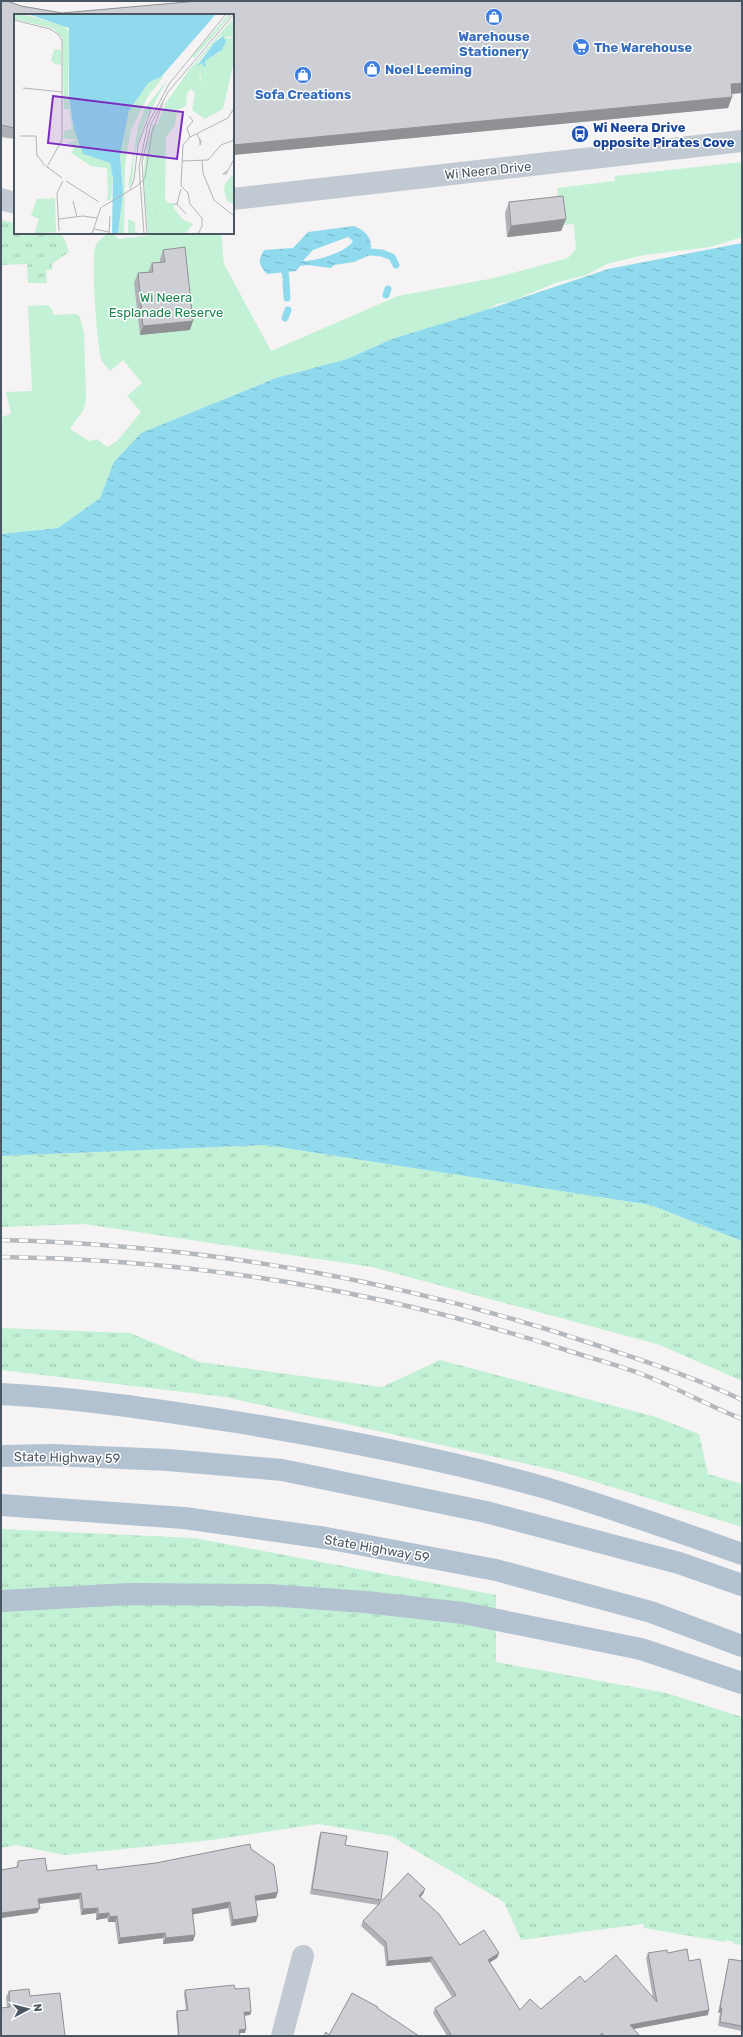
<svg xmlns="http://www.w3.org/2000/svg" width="743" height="2037" font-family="Rubik,sans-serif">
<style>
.grass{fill:url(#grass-tufts)}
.park{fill:#c3f1d5}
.water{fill:url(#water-ripples);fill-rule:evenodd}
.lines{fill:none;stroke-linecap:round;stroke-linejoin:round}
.stream{stroke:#90daee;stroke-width:7}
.minor{stroke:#c1cad2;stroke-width:22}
.major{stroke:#b3c2d1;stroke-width:22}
.rail-casing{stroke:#b5b8bd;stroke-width:4.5}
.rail{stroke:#fff;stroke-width:3;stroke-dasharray:9;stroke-linecap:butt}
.wall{fill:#b0b2b7}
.shaded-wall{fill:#909195}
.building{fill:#cdcfd5;stroke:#909195}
.labels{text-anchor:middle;stroke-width:3;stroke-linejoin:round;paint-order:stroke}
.shop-label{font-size:13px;font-weight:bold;fill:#366cbe;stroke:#fff}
.transit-label{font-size:13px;font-weight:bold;fill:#164399;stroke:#fff;text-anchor:start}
.street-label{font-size:13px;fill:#4a5661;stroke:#fff}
.park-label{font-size:13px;fill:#17864f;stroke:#fff}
.inset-road{fill:none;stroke:#b1b4b9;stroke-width:1}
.view{fill:#7b2cbf;fill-opacity:0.15;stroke:#7b2cbf;stroke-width:2}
.inset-edge{fill:none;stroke:#4a5661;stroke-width:2}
</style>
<defs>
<pattern id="grass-tufts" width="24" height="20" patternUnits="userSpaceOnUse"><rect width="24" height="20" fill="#c3f1d5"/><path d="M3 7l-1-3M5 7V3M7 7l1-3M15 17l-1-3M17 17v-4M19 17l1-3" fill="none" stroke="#a0c6b0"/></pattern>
<pattern id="water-ripples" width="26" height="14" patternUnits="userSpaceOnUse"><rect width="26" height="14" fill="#90daee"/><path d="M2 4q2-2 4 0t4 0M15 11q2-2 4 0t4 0" fill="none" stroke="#78b4c4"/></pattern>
</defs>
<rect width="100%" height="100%" fill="#f5f3f3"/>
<!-- grass -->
<g class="grass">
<path d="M 1,220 L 15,223 L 15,233 L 58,233 L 64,238 L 69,252 L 52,264 L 52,270 L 46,270 L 47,283 L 28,283 L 27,264 L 1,265 Z"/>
<path d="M 265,1145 L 651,1205 L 742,1241 L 742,1381 L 660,1345 L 372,1267 L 84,1224 L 1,1227 L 1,1156 Z"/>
<path d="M 1,1328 L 130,1333 L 200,1362 L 382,1387 L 440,1360 L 656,1417 L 699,1434 L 708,1474 L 742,1484 L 742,1527 L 563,1472 L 225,1397 L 1,1370 Z"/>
<path d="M 1,1529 L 194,1538 L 496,1595 L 496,1662 L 666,1693 L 742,1717 L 742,1945 L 734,1944 L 734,1942 L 726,1940 L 725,1942 L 644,1928 L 643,1924 L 521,1940 L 504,1902 L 391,1836 L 318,1824 L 212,1840 L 64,1855 L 16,1845 L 1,1848 Z"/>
</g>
<!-- park -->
<path class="park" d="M 742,162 L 742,237 L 710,247 L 644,255 L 607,264 L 586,275 L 558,282 L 512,301 L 497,304 L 489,309 L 392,339 L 347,359 L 276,378 L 141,433 L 114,462 L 100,498 L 58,528 L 1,534 L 1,417 L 11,414 L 6,392 L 32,391 L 28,306 L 48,305 L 52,309 L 53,315 L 76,314 L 80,317 L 84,334 L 86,399 L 84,409 L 70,429 L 89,441 L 97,439 L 107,447 L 117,441 L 141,412 L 127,396 L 142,383 L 123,360 L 110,371 C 108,368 104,364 102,361 C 97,351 91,259 95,248 C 97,240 106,234 113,233 L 118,239 L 170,233 L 221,233 L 224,264 L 271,351 L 398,296 L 494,278 L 568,258 L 576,249 L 574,224 L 561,225 L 557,188 L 615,181 L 615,176 Z"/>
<!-- water -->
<g class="water">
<path d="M 354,226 C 367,231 374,240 370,255 L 354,262 L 334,265 L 331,268 L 307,265 L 300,266 L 296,271 L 267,274 C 258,264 258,261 264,250 L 293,248 L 308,232 ZM 348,237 L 353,241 C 346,253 315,261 303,261 L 313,250 Z"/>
<path d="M 742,243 L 742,1241 L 651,1205 L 265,1145 L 1,1156 L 1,534 L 58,528 L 100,498 L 114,462 L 141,433 L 276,378 L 347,359 L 392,339 L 489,309 L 608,269 Z"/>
</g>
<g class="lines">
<!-- stream -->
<g class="stream">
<path d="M 370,252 L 382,253 L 392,257 L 396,265"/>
<path d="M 285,272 L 286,278"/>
<path d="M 286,282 L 287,298"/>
<path d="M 386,295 L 388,289"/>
<path d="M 285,318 L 288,310"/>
</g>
<!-- minor -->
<g class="minor">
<path d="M 1,199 L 15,203"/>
<path d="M 233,199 L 742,141"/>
<path d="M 282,2036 L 303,1956"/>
</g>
<!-- major -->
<g class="major">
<path d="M 1,1394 C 80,1398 158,1410 236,1422 C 340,1439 445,1459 546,1488 C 612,1508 677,1531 742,1554"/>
<path d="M 1,1456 L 52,1455 L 168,1460 L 282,1470 L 486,1512 L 679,1563 L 742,1585"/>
<path d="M 1,1505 L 184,1518 L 326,1538 L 496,1570 L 651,1612 L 742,1646"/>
<path d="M 1,1601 L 129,1594 L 269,1595 L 366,1602 L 463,1613 L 641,1649 L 742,1683"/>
</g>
<defs>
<g id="rail">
<path d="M 1,1240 C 204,1245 406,1281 599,1346 C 647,1362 696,1378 742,1400"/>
<path d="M 1,1257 C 191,1259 382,1291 563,1349 C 590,1358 618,1365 644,1375 C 677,1388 709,1406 742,1419"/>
</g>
</defs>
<!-- rail casing -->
<use href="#rail" class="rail-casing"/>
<!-- rail -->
<use href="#rail" class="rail"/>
</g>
<!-- wall -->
<g class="wall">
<path d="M 1,1 L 7,1 L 21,6 L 62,13 L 198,1 L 742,1 L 742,93 L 732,94 L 732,97 L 728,108 L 233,155 L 233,15 L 15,15 L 15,139 L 1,137 Z"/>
<path d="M 509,202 L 566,219 L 561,231 L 507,237 L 505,213 Z"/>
<path d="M 163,250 L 190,330 L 140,335 L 134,283 L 138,273 L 148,272 L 152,263 L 160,262 L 160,259 Z"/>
<path d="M 321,1832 L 345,1845 L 381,1900 L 380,1903 L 425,1889 L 423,1894 L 420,1897 L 460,1945 L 499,1953 L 497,1958 L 490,1962 L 520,2010 L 541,2009 L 585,1982 L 653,1998 L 646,1958 L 648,1953 L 668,1953 L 689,1961 L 708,2015 L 633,2029 L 640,2036 L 447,2036 L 433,2013 L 435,2008 L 452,1997 L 430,1962 L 386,1966 L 384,1947 L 361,1926 L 363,1921 L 378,1905 L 310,1894 L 319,1837 Z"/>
<path d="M 251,1849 L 276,1898 L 256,1901 L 256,1922 L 231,1926 L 228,1908 L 193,1914 L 195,1935 L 193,1941 L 163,1944 L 163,1938 L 118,1944 L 115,1922 L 108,1922 L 107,1918 L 96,1920 L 96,1913 L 81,1915 L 79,1899 L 39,1904 L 40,1908 L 37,1913 L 1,1918 L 1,1870 L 16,1868 L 18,1861 L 47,1871 L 97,1870 L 156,1863 Z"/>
<path d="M 729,1959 L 742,1961 L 742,2031 L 718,2026 L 720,2012 L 718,2013 L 728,1963 Z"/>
<path d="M 235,1989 L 251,2012 L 250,2015 L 244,2015 L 245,2033 L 240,2033 L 240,2036 L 178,2036 L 176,2015 L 177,2011 L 186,2010 L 184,1994 L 185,1990 Z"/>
<path d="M 9,1991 L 30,1996 L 65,2036 L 7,2007 L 6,1997 Z"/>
</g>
<!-- shaded-wall -->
<g class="shaded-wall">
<path d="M 742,83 L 742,93 L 727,94 L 731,84 Z"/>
<path d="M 732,97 L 728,108 L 233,155 L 233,145 Z"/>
<path d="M 566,219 L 561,231 L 507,237 L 511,226 Z"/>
<path d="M 193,321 L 190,330 L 140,335 L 143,326 Z"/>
<path d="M 425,1889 L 423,1894 L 417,1901 L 419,1896 Z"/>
<path d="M 278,1892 L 276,1898 L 253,1901 L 255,1896 Z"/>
<path d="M 81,1893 L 79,1899 L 36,1904 L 38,1899 Z"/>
<path d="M 230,1902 L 228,1908 L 190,1915 L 192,1909 Z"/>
<path d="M 40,1908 L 37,1913 L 1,1918 L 1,1913 Z"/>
<path d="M 98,1908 L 96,1913 L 81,1915 L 83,1909 Z"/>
<path d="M 109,1913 L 107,1918 L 96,1920 L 98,1914 Z"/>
<path d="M 117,1916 L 115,1922 L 108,1922 L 110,1917 Z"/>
<path d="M 258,1916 L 256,1922 L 231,1926 L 233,1920 Z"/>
<path d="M 165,1933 L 163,1938 L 118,1944 L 120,1938 Z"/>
<path d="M 195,1935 L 193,1941 L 163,1944 L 166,1938 Z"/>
<path d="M 499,1953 L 497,1958 L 486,1965 L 488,1960 Z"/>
<path d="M 432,1957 L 430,1962 L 386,1966 L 388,1961 Z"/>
<path d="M 720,2008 L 722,2008 L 720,2012 L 718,2013 Z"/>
<path d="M 709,2010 L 708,2015 L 628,2030 L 630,2025 Z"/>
<path d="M 244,2012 L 251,2012 L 250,2015 L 243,2016 Z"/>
<path d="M 246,2029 L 245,2033 L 238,2033 L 239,2030 Z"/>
</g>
<!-- building -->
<g class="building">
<path d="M 1,1 L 7,1 L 21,6 L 62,13 L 198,1 L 742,1 L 742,83 L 731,84 L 732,97 L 233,145 L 233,15 L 15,15 L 15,128 L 1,125 Z"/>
<path d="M 563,196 L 566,219 L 511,226 L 509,202 Z"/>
<path d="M 185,247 L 193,321 L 143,326 L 138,273 L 153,272 L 152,263 L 165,262 L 163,250 Z"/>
<path d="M 321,1832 L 347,1836 L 345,1845 L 388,1852 L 381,1900 L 312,1889 Z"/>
<path d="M 250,1844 L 251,1849 L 274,1865 L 278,1892 L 255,1896 L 258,1916 L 233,1920 L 230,1902 L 192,1909 L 195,1935 L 166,1938 L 165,1933 L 120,1938 L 117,1916 L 110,1917 L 109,1913 L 98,1914 L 98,1908 L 83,1909 L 81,1893 L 38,1899 L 40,1908 L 1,1913 L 1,1870 L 18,1867 L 18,1861 L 45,1858 L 47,1871 L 97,1865 L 97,1870 L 156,1863 Z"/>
<path d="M 408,1873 L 425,1889 L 419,1896 L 439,1914 L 460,1945 L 484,1930 L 499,1953 L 488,1960 L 520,2010 L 530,1999 L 541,2009 L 580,1976 L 585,1982 L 616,1955 L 657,2002 L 648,1953 L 667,1950 L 668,1953 L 687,1949 L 689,1961 L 700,1959 L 709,2010 L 630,2025 L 640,2036 L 604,2036 L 602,2033 L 599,2036 L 452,2036 L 435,2008 L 456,1995 L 432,1957 L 388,1961 L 386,1942 L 363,1921 Z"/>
<path d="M 729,1959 L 742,1961 L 742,2026 L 720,2022 L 722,2008 L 720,2008 Z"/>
<path d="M 234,1985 L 235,1989 L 249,1988 L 251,2012 L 244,2012 L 246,2029 L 239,2030 L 240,2036 L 179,2036 L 177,2011 L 188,2010 L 185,1990 Z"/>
<path d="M 29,1989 L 30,1996 L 60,1993 L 65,2036 L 1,2036 L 1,2008 L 10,2007 L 9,1991 Z"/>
<path d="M 352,1993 L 378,2007 L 377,2008 L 419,2036 L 324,2036 L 326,2032 L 329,2035 Z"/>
</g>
<!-- icons -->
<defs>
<symbol id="shop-disc" viewBox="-11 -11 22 22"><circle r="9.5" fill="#3f7fe0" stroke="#fff"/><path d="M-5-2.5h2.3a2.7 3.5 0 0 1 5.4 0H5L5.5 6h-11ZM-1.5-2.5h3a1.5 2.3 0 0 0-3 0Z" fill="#fff"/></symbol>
<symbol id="supermarket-disc" viewBox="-11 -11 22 22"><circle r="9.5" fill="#3f7fe0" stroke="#fff"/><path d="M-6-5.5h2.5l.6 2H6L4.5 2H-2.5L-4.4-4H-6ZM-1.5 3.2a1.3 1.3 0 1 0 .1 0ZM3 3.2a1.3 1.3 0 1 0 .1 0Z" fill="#fff"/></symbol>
<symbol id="bus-disc" viewBox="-11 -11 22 22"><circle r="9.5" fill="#1a4fb4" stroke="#fff"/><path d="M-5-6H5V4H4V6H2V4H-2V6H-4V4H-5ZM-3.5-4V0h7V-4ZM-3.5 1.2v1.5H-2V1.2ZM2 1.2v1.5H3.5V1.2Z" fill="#fff"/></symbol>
</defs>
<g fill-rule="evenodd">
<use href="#shop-disc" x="484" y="7" width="20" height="20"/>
<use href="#supermarket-disc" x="571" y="37" width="20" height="20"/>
<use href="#shop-disc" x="362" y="59" width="20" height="20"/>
<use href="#shop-disc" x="293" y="65" width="20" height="20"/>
<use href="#bus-disc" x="570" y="124" width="20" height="20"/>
</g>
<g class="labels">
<!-- shop labels -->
<g class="shop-label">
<text x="494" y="41">Warehouse<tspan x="494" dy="15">Stationery</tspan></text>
<text x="594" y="52" text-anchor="start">The Warehouse</text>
<text x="385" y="74" text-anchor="start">Noel Leeming</text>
<text x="303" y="99">Sofa Creations</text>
</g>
<!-- transit labels -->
<g class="transit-label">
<text x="593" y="132">Wi Neera Drive<tspan x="593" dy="15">opposite Pirates Cove</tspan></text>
</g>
<!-- street labels -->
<g class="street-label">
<text transform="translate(488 170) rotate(-6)" y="5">Wi Neera Drive</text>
<text transform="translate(67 1457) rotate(1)" y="5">State Highway 59</text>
<text transform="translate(377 1548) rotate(10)" y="5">State Highway 59</text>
</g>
<!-- park labels -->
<g class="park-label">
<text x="166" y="302">Wi Neera<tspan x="166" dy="15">Esplanade Reserve</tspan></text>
</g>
</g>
<!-- overview -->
<g transform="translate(14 14)">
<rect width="220" height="220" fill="#f5f3f3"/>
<path d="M 215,0 L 218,0 L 180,44 L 178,42 ZM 220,3 L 208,21 L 216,25 L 220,23 L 220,47 L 209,95 L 191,105 L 178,96 L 181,79 L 177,75 L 173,79 L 172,92 L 163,96 L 161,111 L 152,123 L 151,185 L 154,189 L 160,189 L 160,194 L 168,205 L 179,210 L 171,220 L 140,220 L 138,187 L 130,170 L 130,156 L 133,129 L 139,110 L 143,111 L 151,90 L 175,56 ZM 208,22 L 211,29 L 206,38 L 191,46 L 192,51 L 183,49 L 205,23 ZM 212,44 L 200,57 L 199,62 L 188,70 L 185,60 L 192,59 L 191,56 ZM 40,35 L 47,36 L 47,51 L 37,49 L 42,49 L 37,47 ZM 150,62 L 134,82 L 117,116 L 111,151 L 110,220 L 104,220 L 109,177 L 106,140 L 115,97 L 134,69 ZM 153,66 L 132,105 L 120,141 L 118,169 L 114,173 L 124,112 L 130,96 ZM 114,205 L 121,208 L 121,217 L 125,220 L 114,220 Z" fill="#c3f1d5" fill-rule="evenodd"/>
<path d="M 220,5 L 220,23 L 208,22 L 208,19 ZM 212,44 L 200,57 L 199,62 L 188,70 L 186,58 L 189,56 L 192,59 L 191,56 Z" fill="#c3f1d5"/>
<path d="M 0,0 L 16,2 L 50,12 L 55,17 L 54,83 L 60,115 L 71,141 L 96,149 L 99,164 L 97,185 L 92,187 L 94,183 L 93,154 L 77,152 L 59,140 L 57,142 L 60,132 L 53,129 L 63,126 L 49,124 L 50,117 L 58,115 L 55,95 L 50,95 L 48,23 L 38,14 L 0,5 ZM 220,159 L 220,189 L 219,190 L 213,187 L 210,176 L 211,170 ZM 130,170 L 138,187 L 140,220 L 134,220 ZM 41,184 L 42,218 L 20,220 L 25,205 L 17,201 L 23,185 Z" fill="#c3f1d5"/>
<path d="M 14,0 L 202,0 L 147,63 L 134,69 L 115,97 L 106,141 L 109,177 L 104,220 L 98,220 L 99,164 L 96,149 L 69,140 L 60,115 L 55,85 L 55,14 ZM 209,22 L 212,28 L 208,36 L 191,47 L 192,52 L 189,52 L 189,49 L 183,52 L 200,29 Z" fill="#90daee"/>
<path class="inset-road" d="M 0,6 L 36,15 L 45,21 L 48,27 L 48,126 L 34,151M 9,74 L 48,78M 175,102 L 179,107 L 173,114 L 176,123M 183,120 L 187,128 L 186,131 L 186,125M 6,122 L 22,122 L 23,142M 23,141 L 31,152M 168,147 L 194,146 L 207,131 L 220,126M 188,147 L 189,159 L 200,186 L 220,202M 35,154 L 32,152 L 48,164M 213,157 L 209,160 L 212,160 L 220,145M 52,167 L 85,188M 116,175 L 120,166 L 124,131 L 137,96M 59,187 L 63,203M 160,190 L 163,190 L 167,175M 163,190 L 172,200M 88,193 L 123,172 L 131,164 L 138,118 L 149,89M 45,205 L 69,202 L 83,204M 80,215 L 95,218M 45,217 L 43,179 L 49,167M 78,220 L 87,193M 95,220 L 96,202M 130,220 L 125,152 L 134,110 L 155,70 L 212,0M 133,220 L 128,148 L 137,110 L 154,78 L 220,0M 184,220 L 188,212 L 188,204 L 176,190 L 174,179 L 167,172 L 169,131 L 176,123 L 214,104 L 220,94"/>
<path class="view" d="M 39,82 L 169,98 L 163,145 L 34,129 Z"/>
<rect width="220" height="220" class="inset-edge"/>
</g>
<!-- border -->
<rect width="743" height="2037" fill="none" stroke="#4a5661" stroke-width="4"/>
<!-- north arrow -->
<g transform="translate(28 2009) rotate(83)" stroke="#ffffff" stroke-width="3" paint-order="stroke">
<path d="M0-3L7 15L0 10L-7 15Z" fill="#4a5661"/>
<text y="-6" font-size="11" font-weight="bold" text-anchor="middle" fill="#4a5661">N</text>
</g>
</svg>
